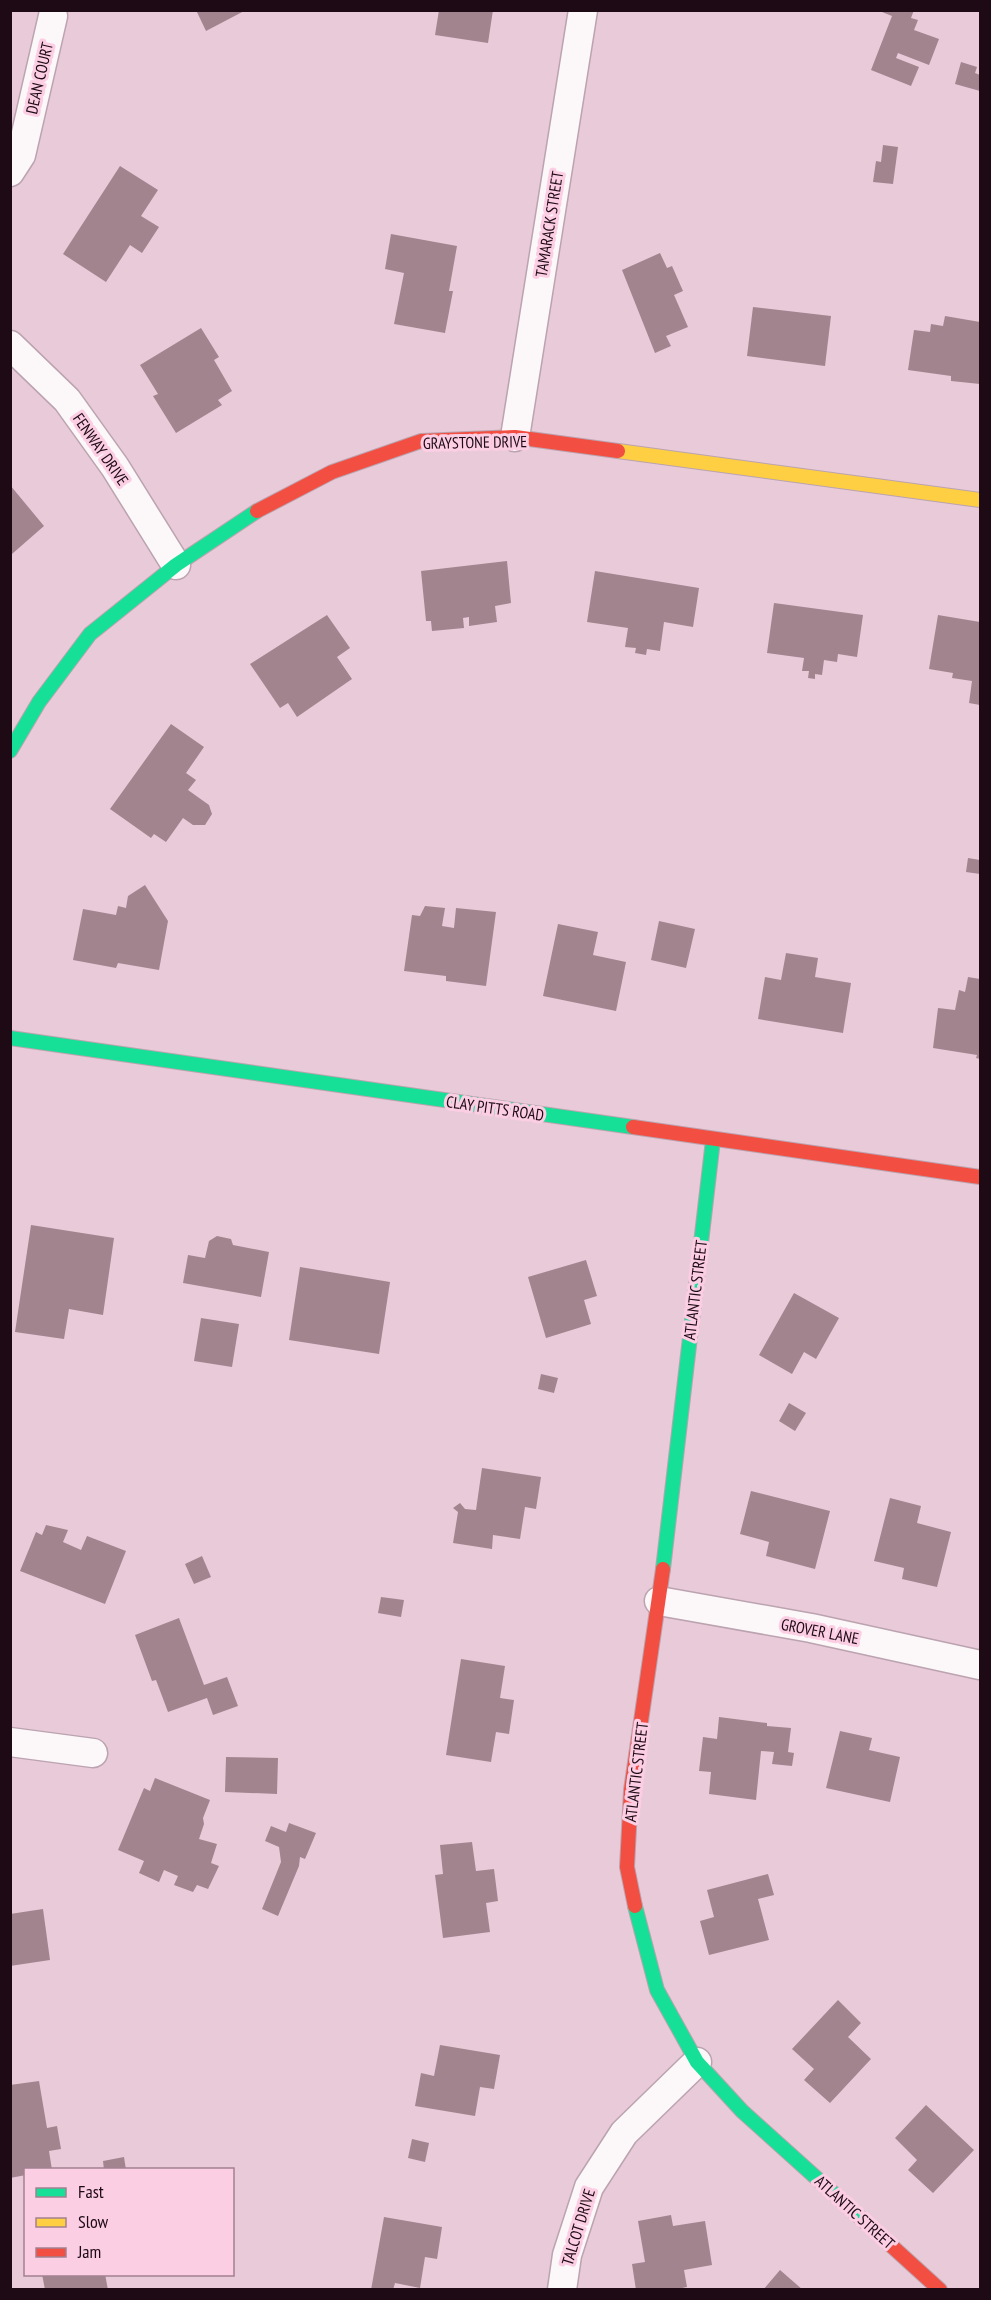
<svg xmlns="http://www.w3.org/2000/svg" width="991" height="2300" font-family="'PT Sans Narrow',sans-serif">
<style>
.building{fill:#a2848f}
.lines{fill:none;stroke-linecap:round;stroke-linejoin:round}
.street-casing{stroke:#bba3af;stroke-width:31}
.fast-casing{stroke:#bba3af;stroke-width:16}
.slow-casing{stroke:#bba3af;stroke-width:16}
.jam-casing{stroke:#bba3af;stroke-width:16}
.street{stroke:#fcf7f9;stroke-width:28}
.fast{stroke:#16e098;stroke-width:14}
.slow{stroke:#ffcf43;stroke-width:14}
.jam{stroke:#f24e42;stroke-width:14}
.labels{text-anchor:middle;stroke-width:6;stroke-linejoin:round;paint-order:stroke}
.street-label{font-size:16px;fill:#1d0a14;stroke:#fccee4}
</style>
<rect width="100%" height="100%" fill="#e9cad9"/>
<!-- building -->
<g class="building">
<path d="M 196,10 L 246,10 L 206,31 Z"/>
<path d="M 439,10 L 493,10 L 488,43 L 435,35 Z"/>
<path d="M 882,10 L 914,10 L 911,18 L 918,20 L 914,30 L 939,39 L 929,65 L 898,53 L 896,58 L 919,67 L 911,86 L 871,70 L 892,16 L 882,12 Z"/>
<path d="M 961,62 L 977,67 L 975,73 L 980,75 L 980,91 L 955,84 Z"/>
<path d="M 883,145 L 898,147 L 893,184 L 873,182 L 876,161 L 881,162 Z"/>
<path d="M 120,166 L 158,190 L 141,216 L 159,227 L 142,253 L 130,245 L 106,282 L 63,254 Z"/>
<path d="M 391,234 L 457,246 L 449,291 L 453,291 L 445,333 L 394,324 L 404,273 L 385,269 Z"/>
<path d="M 660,253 L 667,268 L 672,266 L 683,291 L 674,295 L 688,327 L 666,336 L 671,346 L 655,353 L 622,270 Z"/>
<path d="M 753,307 L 831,316 L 825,366 L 747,356 Z"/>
<path d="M 945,316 L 980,322 L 980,384 L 951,381 L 951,376 L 908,370 L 914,330 L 930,332 L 931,324 L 943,326 Z"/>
<path d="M 201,328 L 219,357 L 214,360 L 232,391 L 218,400 L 222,405 L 176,433 L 153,396 L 158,394 L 140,365 Z"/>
<path d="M 10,485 L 44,526 L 12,554 L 10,552 Z"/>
<path d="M 507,561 L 511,603 L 495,606 L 497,622 L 469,626 L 469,617 L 463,618 L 464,628 L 432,631 L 431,621 L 426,621 L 421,571 Z"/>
<path d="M 595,571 L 699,588 L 693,627 L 664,622 L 660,651 L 647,649 L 646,655 L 635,653 L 636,648 L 625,647 L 628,628 L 587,622 Z"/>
<path d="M 774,603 L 863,615 L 857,657 L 838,654 L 837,662 L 824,660 L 822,675 L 815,674 L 815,679 L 808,678 L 809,671 L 802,671 L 804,658 L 767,653 Z"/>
<path d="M 327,615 L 350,648 L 337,657 L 352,679 L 297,717 L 288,703 L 280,708 L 250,664 Z"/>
<path d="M 938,615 L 980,622 L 980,705 L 969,703 L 972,681 L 952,678 L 953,673 L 929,669 Z"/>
<path d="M 171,724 L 204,747 L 186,773 L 196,780 L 188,790 L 209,805 L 212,814 L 205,825 L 193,825 L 183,818 L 166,842 L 154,834 L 151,838 L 110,809 Z"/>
<path d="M 968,858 L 980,860 L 980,874 L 966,872 Z"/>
<path d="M 145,885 L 168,921 L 159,970 L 118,963 L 116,968 L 73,960 L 83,909 L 116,915 L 118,906 L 126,908 L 128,896 Z"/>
<path d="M 425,906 L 445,908 L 442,926 L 454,928 L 456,908 L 496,912 L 486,986 L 446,981 L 446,976 L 404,971 L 412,915 L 420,916 Z"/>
<path d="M 659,921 L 695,929 L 686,968 L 651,960 Z"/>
<path d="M 558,924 L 598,932 L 593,955 L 626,962 L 616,1011 L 543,996 Z"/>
<path d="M 786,953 L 818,958 L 815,977 L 851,983 L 843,1033 L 758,1019 L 765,977 L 781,980 Z"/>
<path d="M 968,977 L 980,979 L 980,1059 L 976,1058 L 977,1055 L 933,1048 L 938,1008 L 955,1010 L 959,990 L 965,992 Z"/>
<path d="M 31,1225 L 114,1238 L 103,1315 L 69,1309 L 64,1339 L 15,1332 Z"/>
<path d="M 217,1236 L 231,1239 L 233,1245 L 269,1252 L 261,1297 L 183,1283 L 188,1255 L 205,1258 L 209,1241 Z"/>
<path d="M 586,1260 L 597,1296 L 584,1300 L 591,1324 L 546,1338 L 528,1277 Z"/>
<path d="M 300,1267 L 390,1282 L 379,1354 L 289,1340 Z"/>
<path d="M 794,1293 L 839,1318 L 816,1359 L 804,1352 L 792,1374 L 759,1355 Z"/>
<path d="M 201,1318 L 239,1324 L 232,1367 L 194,1361 Z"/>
<path d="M 541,1374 L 558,1378 L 554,1393 L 538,1389 Z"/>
<path d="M 789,1403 L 806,1413 L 795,1431 L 779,1421 Z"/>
<path d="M 482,1468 L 541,1477 L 536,1509 L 525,1507 L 520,1539 L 493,1535 L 492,1549 L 453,1543 L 458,1512 L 453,1508 L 460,1503 L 465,1509 L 476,1510 Z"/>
<path d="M 751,1491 L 830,1511 L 815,1569 L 766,1556 L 769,1542 L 740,1534 Z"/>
<path d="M 890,1498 L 921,1506 L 917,1523 L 951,1532 L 937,1587 L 902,1579 L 904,1568 L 874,1561 Z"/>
<path d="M 46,1525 L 68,1530 L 63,1542 L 81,1550 L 87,1536 L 126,1551 L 105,1604 L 20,1571 L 36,1532 L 42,1535 Z"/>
<path d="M 202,1556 L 211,1577 L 194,1584 L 185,1564 Z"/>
<path d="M 381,1597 L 404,1600 L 401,1617 L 378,1613 Z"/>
<path d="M 179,1618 L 204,1685 L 227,1677 L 238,1706 L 213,1715 L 207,1698 L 168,1712 L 156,1680 L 152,1681 L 135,1635 Z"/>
<path d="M 461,1659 L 505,1666 L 500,1698 L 514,1700 L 509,1734 L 496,1732 L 491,1762 L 446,1755 Z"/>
<path d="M 719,1717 L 767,1723 L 767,1726 L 791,1728 L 788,1752 L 794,1753 L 792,1766 L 772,1764 L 774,1752 L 761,1751 L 756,1800 L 709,1794 L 711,1772 L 699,1771 L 703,1737 L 717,1739 Z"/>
<path d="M 840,1731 L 872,1738 L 869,1750 L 900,1757 L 890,1802 L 826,1788 Z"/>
<path d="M 226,1757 L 278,1758 L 277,1794 L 225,1792 Z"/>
<path d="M 155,1778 L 210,1800 L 203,1818 L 204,1824 L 199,1839 L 217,1844 L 211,1863 L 219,1866 L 208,1889 L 197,1885 L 193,1892 L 174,1885 L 178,1876 L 164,1870 L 159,1882 L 139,1873 L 144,1861 L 118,1850 L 144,1788 L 150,1791 Z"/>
<path d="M 289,1823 L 316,1833 L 305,1859 L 300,1857 L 299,1866 L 278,1916 L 262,1909 L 281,1862 L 279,1847 L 265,1841 L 271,1826 L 286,1832 Z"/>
<path d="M 472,1842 L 476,1871 L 494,1869 L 498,1901 L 486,1903 L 490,1932 L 443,1938 L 435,1875 L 443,1874 L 440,1845 Z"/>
<path d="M 768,1874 L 774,1895 L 758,1899 L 769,1940 L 709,1955 L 700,1921 L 714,1917 L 707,1890 Z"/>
<path d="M 43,1909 L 50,1960 L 10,1966 L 10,1914 Z"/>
<path d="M 838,2000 L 861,2023 L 848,2037 L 871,2059 L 830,2103 L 804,2080 L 814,2069 L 792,2049 Z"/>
<path d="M 440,2045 L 500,2055 L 494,2089 L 480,2087 L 475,2116 L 415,2106 L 421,2073 L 434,2076 Z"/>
<path d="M 39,2081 L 47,2128 L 57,2126 L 61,2149 L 49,2151 L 52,2170 L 26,2170 L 26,2175 L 10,2178 L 10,2085 Z"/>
<path d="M 926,2105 L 974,2150 L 933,2193 L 908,2170 L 917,2160 L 895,2138 Z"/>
<path d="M 412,2139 L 429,2143 L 425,2162 L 408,2158 Z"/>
<path d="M 124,2157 L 126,2170 L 104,2170 L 103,2161 Z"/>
<path d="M 671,2215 L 673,2226 L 705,2221 L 712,2265 L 684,2270 L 687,2287 L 672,2290 L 636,2290 L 632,2264 L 645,2262 L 638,2221 Z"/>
<path d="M 384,2217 L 442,2227 L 437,2259 L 425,2257 L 420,2288 L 395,2283 L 393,2290 L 371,2290 Z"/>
<path d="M 780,2270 L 803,2290 L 763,2290 Z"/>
<path d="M 42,2274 L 105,2274 L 108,2290 L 45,2290 Z"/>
</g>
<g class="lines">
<defs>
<g id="street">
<path d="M 10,172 L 21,155 L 53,16"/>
<path d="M 10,345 L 67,400 L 115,467 L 176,565"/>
<path d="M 515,437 L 583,10"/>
<path d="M 659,1601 L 811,1628 L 980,1665"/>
<path d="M 10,1742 L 93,1753"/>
<path d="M 562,2290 L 567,2255 L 589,2187 L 624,2133 L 697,2062"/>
</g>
<g id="fast">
<path d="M 10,751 L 39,702 L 90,634 L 176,565 L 257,511"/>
<path d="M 10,1038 L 633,1127"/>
<path d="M 663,1569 L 713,1140"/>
<path d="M 635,1906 L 657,1990 L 697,2062 L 742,2111 L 873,2229"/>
</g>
<path id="slow" d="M 618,451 L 980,500"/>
<g id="jam">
<path d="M 257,511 L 332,472 L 421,441 L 515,437 L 618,451"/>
<path d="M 633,1127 L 980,1177"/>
<path d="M 635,1906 L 627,1867 L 631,1790 L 663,1569"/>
<path d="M 873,2229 L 940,2290"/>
</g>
</defs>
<!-- street casing -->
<use href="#street" class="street-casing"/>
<!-- fast casing -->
<use href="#fast" class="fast-casing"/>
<!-- slow casing -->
<use href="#slow" class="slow-casing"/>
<!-- jam casing -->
<use href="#jam" class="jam-casing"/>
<!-- street -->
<use href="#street" class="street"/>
<!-- fast -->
<use href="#fast" class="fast"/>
<!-- slow -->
<use href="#slow" class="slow"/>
<!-- jam -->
<use href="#jam" class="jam"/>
</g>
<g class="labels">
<!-- street labels -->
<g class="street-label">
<text transform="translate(39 78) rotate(-77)" y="6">DEAN COURT</text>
<text transform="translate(549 224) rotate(-81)" y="6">TAMARACK STREET</text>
<text transform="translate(475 442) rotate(-1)" y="6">GRAYSTONE DRIVE</text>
<text transform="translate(101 449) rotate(55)" y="6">FENWAY DRIVE</text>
<text transform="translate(495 1108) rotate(8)" y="6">CLAY PITTS ROAD</text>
<text transform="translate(695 1290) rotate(-83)" y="6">ATLANTIC STREET</text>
<text transform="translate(820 1631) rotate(11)" y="6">GROVER LANE</text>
<text transform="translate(636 1772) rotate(-83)" y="6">ATLANTIC STREET</text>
<text transform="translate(855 2212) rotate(42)" y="6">ATLANTIC STREET</text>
<text transform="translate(578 2227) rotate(-73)" y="6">TALCOT DRIVE</text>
</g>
</g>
<!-- border -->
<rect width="991" height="2300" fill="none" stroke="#1d0a14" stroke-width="24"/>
<!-- legend -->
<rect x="24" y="2168" width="210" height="108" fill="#fccee4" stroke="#a38091" stroke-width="1.5"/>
<rect x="36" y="2188" width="30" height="9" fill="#16e098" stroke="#a38091" stroke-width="1.5"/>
<text x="78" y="2198" font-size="18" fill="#1d0a14">Fast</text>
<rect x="36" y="2218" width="30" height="9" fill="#ffcf43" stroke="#a38091" stroke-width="1.5"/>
<text x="78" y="2228" font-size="18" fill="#1d0a14">Slow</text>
<rect x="36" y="2248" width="30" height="9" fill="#f24e42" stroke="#a38091" stroke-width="1.5"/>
<text x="78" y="2258" font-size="18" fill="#1d0a14">Jam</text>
</svg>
